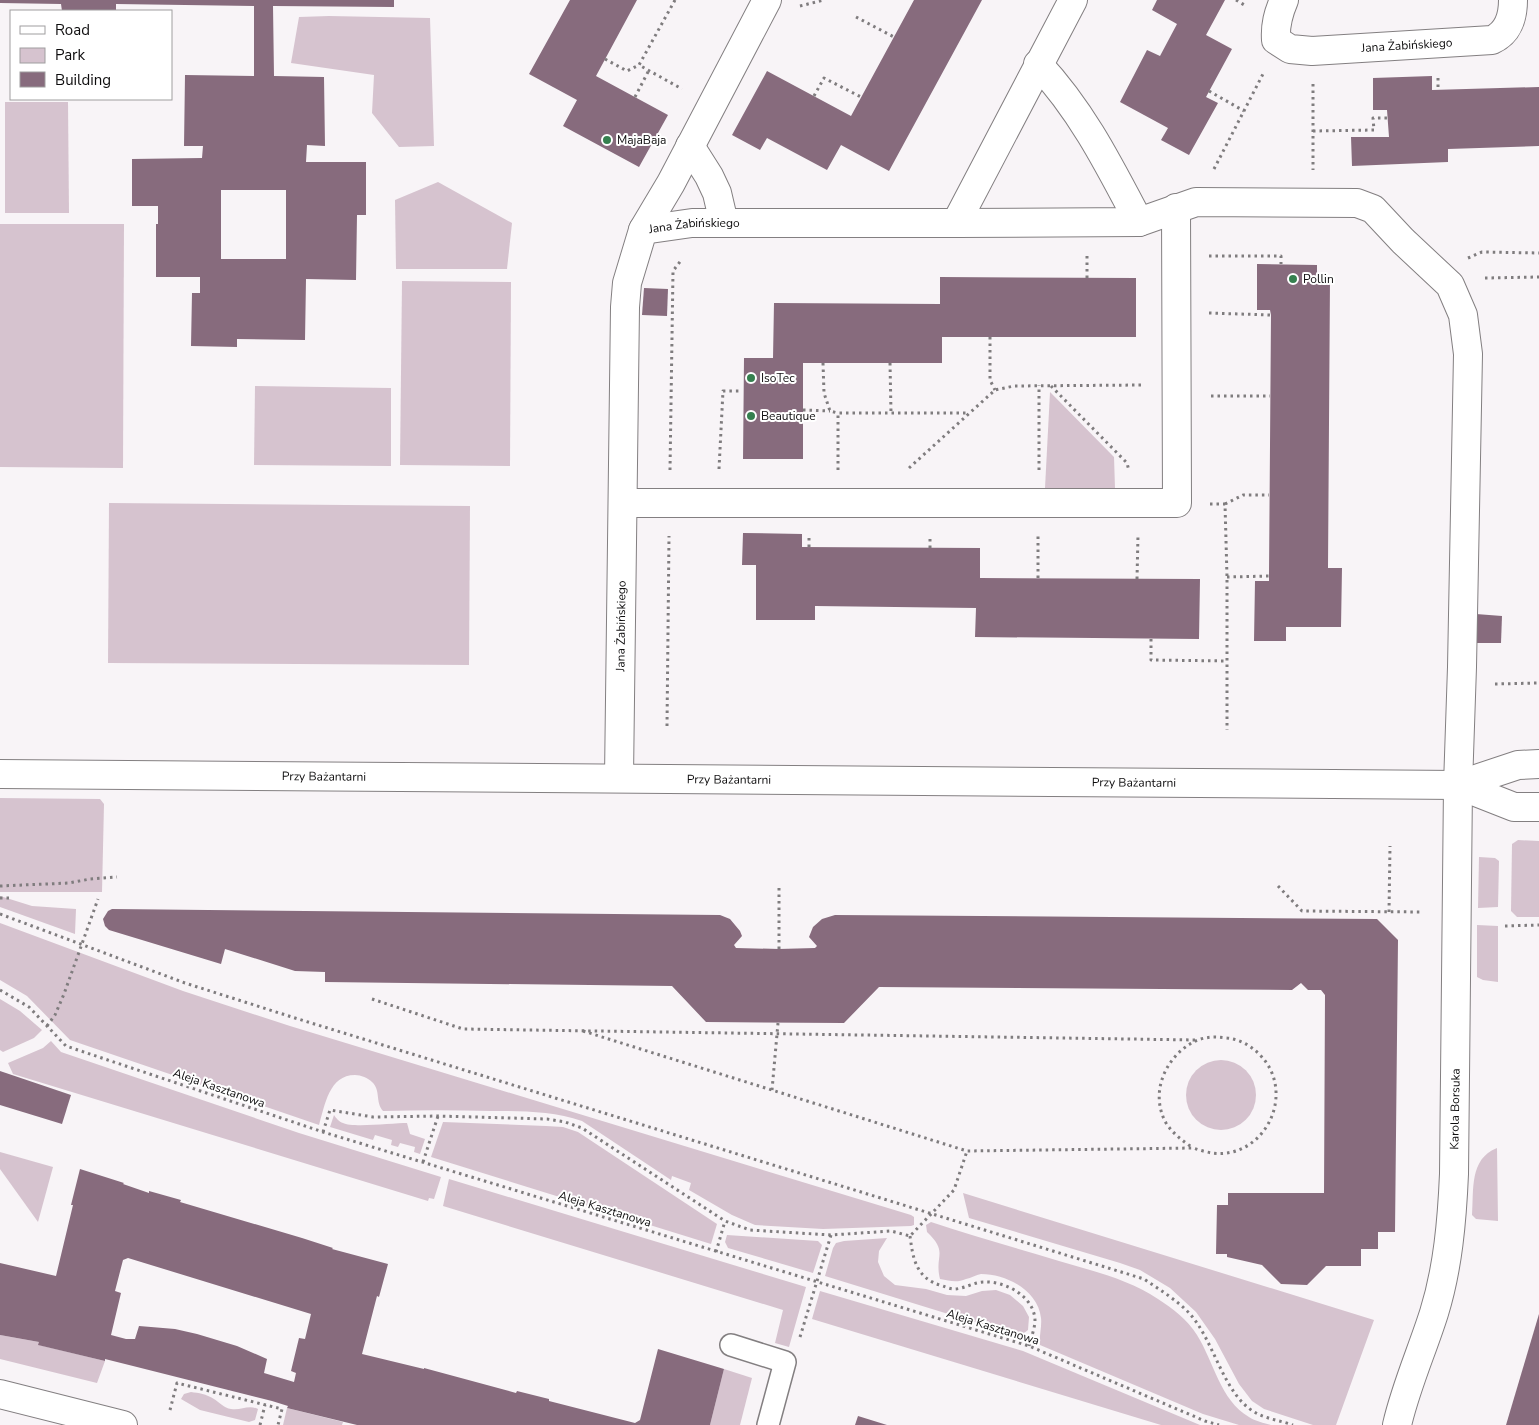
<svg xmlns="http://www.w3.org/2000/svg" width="1539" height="1425" font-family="'Nunito Sans',sans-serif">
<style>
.green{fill:#d6c3cf}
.building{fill:#876b7d;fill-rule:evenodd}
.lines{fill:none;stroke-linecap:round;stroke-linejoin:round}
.service-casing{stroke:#837f81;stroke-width:24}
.minor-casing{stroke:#837f81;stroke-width:30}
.path{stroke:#7f7c7e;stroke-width:3;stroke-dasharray:2.5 4;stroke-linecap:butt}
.service{stroke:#fff;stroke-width:21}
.minor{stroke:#fff;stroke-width:28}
.poi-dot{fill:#35804f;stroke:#fff;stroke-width:2}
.labels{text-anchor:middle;stroke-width:4;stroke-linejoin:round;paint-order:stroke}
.street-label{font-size:12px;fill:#0e0d0e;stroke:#fff}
.poi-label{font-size:12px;fill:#0e0d0e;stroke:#fff;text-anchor:start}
</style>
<rect width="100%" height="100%" fill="#f8f4f7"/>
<!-- green -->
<g class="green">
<path d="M 329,16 L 430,18 L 434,146 L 399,147 L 372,113 L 374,75 L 291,63 L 299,17 Z"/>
<path d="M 5,102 L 68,102 L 69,213 L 5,213 Z"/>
<path d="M 438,182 L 512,223 L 507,269 L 396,269 L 395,200 Z"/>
<path d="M 0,224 L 124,224 L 123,468 L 0,467 Z"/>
<path d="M 402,281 L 511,282 L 510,466 L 400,465 Z"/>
<path d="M 255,386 L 391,388 L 391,466 L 254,465 Z"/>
<path d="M 1050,392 L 1114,457 L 1115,488 L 1045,488 Z"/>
<path d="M 109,503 L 470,506 L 469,665 L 108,663 Z"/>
<path d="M 0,798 L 100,799 L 104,804 L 102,892 L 0,892 Z"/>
<path d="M 1518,840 L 1539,841 L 1539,917 L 1517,917 L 1511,911 L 1512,844 Z"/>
<path d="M 1479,857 L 1495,858 L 1499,861 L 1498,907 L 1478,908 Z"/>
<path d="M 0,896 L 32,906 L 76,909 L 75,934 L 0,907 Z"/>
<path d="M 0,923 L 183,991 L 290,1026 L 911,1215 L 914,1217 L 914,1225 L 911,1226 L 823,1229 L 755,1225 L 732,1215 L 689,1190 L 691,1183 L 672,1176 L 671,1180 L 582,1121 C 553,1111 521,1111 491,1111 C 455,1110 419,1110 383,1111 C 375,1102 381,1090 372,1082 C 368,1078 361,1075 355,1075 C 329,1075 325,1105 319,1125 L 70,1040 L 27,996 L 0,980 Z"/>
<path d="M 1477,925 L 1498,926 L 1498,982 L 1483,980 L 1477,977 Z"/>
<path d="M 0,999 L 20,1011 L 42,1030 L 34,1038 L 3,1052 L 0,1050 Z"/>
<path d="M 51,1041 L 61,1052 L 299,1133 L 441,1177 L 434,1199 L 429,1198 L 428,1201 L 13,1074 L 8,1063 L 43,1048 Z"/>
<circle cx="1221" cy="1095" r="35"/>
<path d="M 334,1115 C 336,1118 339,1122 343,1123 C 352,1128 394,1123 407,1123 L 410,1134 L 425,1139 L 420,1154 L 414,1152 L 415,1147 L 400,1143 L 398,1147 L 391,1145 L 392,1140 L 375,1135 L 373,1140 L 330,1127 Z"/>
<path d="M 443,1122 L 546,1126 L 563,1127 L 578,1132 L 717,1224 L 711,1244 L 431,1157 Z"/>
<path d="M 1497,1148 L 1498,1221 L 1476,1219 L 1472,1215 C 1474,1190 1469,1159 1497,1148 Z"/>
<path d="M 0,1152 L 53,1167 L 38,1222 L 0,1169 Z"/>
<path d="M 449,1179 L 806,1287 L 789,1347 L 775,1343 L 783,1310 L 443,1206 Z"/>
<path d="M 963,1193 L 1374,1320 L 1336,1425 L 1313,1425 L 1264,1409 L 1252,1401 L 1239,1384 L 1215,1339 L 1196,1312 L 1170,1288 L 1140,1270 L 1120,1263 L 969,1218 Z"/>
<path d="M 931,1222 C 973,1236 1016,1248 1059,1261 C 1093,1271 1128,1279 1158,1299 C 1173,1309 1187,1319 1197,1335 C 1214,1362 1220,1400 1249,1417 C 1255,1421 1264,1423 1271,1425 L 1239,1425 L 1203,1414 L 1040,1345 C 1039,1336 1042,1326 1041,1318 C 1038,1291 1007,1274 981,1274 C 976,1275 971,1278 966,1279 C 957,1283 950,1281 940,1279 C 934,1255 949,1253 927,1232 L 926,1225 Z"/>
<path d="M 727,1235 L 818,1241 L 822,1245 L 813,1273 L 728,1248 L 725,1242 Z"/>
<path d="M 887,1238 L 879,1251 L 878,1262 L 884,1276 L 895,1285 L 926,1289 L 947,1295 L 966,1296 L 982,1291 L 996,1290 L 1010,1295 L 1023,1306 L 1029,1317 L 1028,1330 L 1020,1336 L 825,1276 L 833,1248 L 836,1243 L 844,1241 Z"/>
<path d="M 820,1291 L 1023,1351 L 1200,1425 L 1161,1425 L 812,1319 Z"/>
<path d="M 0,1335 L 39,1342 L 39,1345 L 105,1361 L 97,1383 L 0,1359 Z"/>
<path d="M 724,1369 L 752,1378 L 740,1425 L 710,1425 Z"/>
<path d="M 191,1392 C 199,1393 206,1394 214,1399 C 219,1402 224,1408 231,1409 C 241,1411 248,1404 258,1409 L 255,1420 L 249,1422 L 200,1410 L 181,1399 L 184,1394 Z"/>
<path d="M 287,1408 L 343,1422 L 342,1425 L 283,1425 Z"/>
</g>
<!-- building -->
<g class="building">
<path d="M 0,0 L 394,0 L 394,7 L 273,6 L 274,76 L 324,77 L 325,146 L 307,145 L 306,162 L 366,162 L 366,215 L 357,215 L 356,280 L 306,279 L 305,340 L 237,339 L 237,347 L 191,346 L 192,293 L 200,293 L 200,277 L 156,277 L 156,224 L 158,224 L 158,206 L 132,206 L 132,159 L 202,158 L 203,146 L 184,146 L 185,75 L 254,76 L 254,6 L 116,4 L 116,11 L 62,11 L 61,4 L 0,3 ZM 221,190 L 286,190 L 286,259 L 221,259 Z"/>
<path d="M 570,0 L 637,0 L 596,76 L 668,115 L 639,167 L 563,126 L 577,100 L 529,74 Z"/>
<path d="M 914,0 L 982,0 L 889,171 L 841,145 L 827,170 L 767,138 L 760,150 L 732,135 L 767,71 L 851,116 Z"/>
<path d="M 1157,0 L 1225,0 L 1206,35 L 1232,49 L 1206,97 L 1218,103 L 1189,155 L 1161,140 L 1168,128 L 1120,102 L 1147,50 L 1160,56 L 1177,24 L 1152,10 Z"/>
<path d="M 1432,76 L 1432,90 L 1539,87 L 1539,146 L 1448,149 L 1448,162 L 1352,166 L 1351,137 L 1389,137 L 1387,110 L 1373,110 L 1373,78 Z"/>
<path d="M 1257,264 L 1317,265 L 1317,279 L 1330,278 L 1328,568 L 1342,568 L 1341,627 L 1286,627 L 1286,641 L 1254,641 L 1255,581 L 1269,581 L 1269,576 L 1271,315 L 1270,310 L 1257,310 Z"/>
<path d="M 940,277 L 1136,278 L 1136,337 L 942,337 L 942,363 L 803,363 L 803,459 L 743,459 L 744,358 L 773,358 L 774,303 L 940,304 Z"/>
<path d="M 644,288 L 668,289 L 667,316 L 642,315 Z"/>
<path d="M 743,533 L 802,534 L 802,547 L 980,548 L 980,578 L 1200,579 L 1199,639 L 975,637 L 976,608 L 815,606 L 815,620 L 756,620 L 756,565 L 742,565 Z"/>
<path d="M 1476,614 L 1502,616 L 1501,643 L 1476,643 Z"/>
<path d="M 112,909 L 720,915 L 730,919 L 740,931 L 742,936 L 734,945 L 736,948 L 779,949 L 815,948 L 817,946 L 809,937 L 813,927 L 822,919 L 835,915 L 1377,919 L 1398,940 L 1395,1232 L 1378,1232 L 1378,1249 L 1361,1249 L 1361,1266 L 1326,1266 L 1307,1285 L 1281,1284 L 1262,1265 L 1227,1257 L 1227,1254 L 1216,1254 L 1217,1205 L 1228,1205 L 1228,1193 L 1324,1193 L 1325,995 L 1321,990 L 1308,990 L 1301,983 L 1292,990 L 879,987 L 844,1023 L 706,1022 L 672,986 L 325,982 L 325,972 L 295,971 L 225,949 L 221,964 L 109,930 L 105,926 L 103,919 L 108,911 Z"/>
<path d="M 0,1071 L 71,1095 L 62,1124 L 0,1105 Z"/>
<path d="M 80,1169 L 124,1183 L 123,1184 L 149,1193 L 149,1191 L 181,1200 L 180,1202 L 302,1238 L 333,1248 L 332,1249 L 388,1264 L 379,1297 L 377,1296 L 362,1354 L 424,1369 L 424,1368 L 516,1393 L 517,1391 L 549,1399 L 549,1401 L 635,1423 L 640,1420 L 658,1349 L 724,1369 L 710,1425 L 357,1425 L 287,1408 L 288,1406 L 272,1401 L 133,1366 L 105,1359 L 105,1361 L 38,1345 L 39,1342 L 0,1335 L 0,1263 L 56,1276 L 73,1205 L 71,1205 ZM 128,1258 L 311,1314 L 305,1339 L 299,1338 L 291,1371 L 296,1373 L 294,1382 L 264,1373 L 267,1359 L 237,1346 L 197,1334 L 175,1329 L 139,1326 L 135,1339 L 126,1339 L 111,1335 L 121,1293 L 115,1291 L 123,1260 Z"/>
<path d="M 1539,1315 L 1539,1425 L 1506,1425 L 1539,1314 Z"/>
<path d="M 858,1416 L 887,1425 L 855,1425 Z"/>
</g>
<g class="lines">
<defs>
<path id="service" d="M 731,1345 L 785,1362 L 768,1425"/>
<g id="minor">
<path id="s1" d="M 1284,0 C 1278,14 1275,25 1276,40 L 1290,49 L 1312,51 L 1492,40 C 1508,33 1513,17 1513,0"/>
<path d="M 1038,64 C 1082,111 1109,165 1139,222"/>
<path d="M 690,146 L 709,176 L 717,193 L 724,223"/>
<path d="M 956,223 L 1139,222 L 1196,202 L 1357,203 L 1373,209 L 1403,241 L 1450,285 L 1463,315 L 1468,354 L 1462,667 L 1458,785 L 1454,1174 C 1452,1220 1448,1268 1434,1313 C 1422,1351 1406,1386 1397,1425"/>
<path d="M 643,230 L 671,183 L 767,0"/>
<path d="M 623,503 L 1177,503 L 1176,208"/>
<path id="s2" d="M 0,774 L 1458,785 L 1518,765 L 1539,764"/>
<path id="s3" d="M 619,778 L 625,307 L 627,283 L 643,230 L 692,223 L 956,223 L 1073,0"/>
<path d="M 1458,785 L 1514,807 L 1539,807"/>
<path d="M 0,1394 L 123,1425"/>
</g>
</defs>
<!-- service casing -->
<use href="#service" class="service-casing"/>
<!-- minor casing -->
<use href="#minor" class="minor-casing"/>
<!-- path -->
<g class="path">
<path d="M 675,0 L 639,65 L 682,89"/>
<path d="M 1236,0 L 1246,6"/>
<path d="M 800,6 L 824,0"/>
<path d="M 856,17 L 894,37"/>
<path d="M 605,59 L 627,71 L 639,65"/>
<path d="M 1438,78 L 1438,90"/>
<path d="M 1313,84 L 1313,170"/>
<path d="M 1209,91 L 1244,111"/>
<path d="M 814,96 L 824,78 L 861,97"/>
<path d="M 635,97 L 649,70"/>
<path d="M 1313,131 L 1374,130 L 1373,118 L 1387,118"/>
<path d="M 1214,169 L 1264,72"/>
<path d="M 1209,256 L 1281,256 L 1281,264"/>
<path d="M 1468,258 L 1482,252 L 1539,253"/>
<path d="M 1087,278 L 1087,256"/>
<path d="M 1485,278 L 1539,277"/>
<path d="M 1209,313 L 1271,315"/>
<path d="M 990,337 L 990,380 L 995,390"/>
<path d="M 823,363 L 824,393 L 830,411 L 838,413"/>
<path d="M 890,363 L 891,413"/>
<path d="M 1051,386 L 1127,463 L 1129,471"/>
<path d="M 1211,396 L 1270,396"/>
<path d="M 803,410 L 830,411"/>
<path d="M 909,468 L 995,390 L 1014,386 L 1144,385"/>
<path d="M 719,469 L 723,391 L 739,391"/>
<path d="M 670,470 L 673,271 L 682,259"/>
<path d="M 838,470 L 838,413 L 968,413"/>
<path d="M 1039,470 L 1039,385"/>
<path d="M 1210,504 L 1225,504 L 1227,577 L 1227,730"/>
<path d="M 1225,504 L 1243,495 L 1269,495"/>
<path d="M 809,547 L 809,538"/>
<path d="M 930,548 L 930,536"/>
<path d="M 1227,577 L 1269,576"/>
<path d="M 1038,578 L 1038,536"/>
<path d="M 1137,579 L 1138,535"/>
<path d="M 1151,639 L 1151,660 L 1227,661"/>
<path d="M 1495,684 L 1539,683"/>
<path d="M 667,726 L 669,536"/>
<path d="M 0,886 L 69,883 L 90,879 L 117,877"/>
<path d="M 1278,886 L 1302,911 L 1422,912"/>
<path d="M 0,898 L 12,898"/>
<path d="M 1389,912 L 1390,846"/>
<path d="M 0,914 L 185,983 L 295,1018 L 1144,1279 C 1160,1290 1177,1300 1190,1314 C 1215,1342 1223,1395 1256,1413 C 1267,1419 1282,1421 1293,1425"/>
<path d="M 1505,926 L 1539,925"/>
<path d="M 779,949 L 779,884"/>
<path d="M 0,990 L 29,1007 L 66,1046 L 323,1132 L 1029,1346 L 1205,1421 L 1219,1425"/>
<path d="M 372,999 L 463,1029 L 1195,1040"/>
<path d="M 47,1026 L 55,1015 L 64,994 L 98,899"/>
<path d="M 583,1031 L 967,1151 L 1193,1148 C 1199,1150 1206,1152 1212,1153 C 1265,1160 1298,1092 1259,1054 C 1250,1045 1239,1039 1226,1038 C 1213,1036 1201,1037 1190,1044 C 1164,1060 1150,1094 1166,1123 C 1173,1134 1183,1141 1193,1148"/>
<path d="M 772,1090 L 778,1023"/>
<path d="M 323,1132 L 330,1110 L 373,1117 L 438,1116 L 547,1119 L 565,1122 L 582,1128 L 725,1221 L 750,1230 L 831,1235"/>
<path d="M 423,1162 L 438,1116"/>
<path d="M 910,1236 C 913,1259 916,1279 943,1286 C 946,1287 950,1289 954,1289 C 964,1289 974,1282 984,1282 C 1005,1281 1034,1296 1035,1320 C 1035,1328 1031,1338 1029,1346"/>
<path d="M 716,1252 L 725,1221"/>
<path d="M 800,1337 L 831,1235 L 891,1231 L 910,1236 L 954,1190 L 967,1151"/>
<path d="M 170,1410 L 177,1383 L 282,1409 L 278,1425"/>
<path d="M 260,1425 L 265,1405"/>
</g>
<!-- service -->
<use href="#service" class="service"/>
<!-- minor -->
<use href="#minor" class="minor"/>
</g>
<!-- markers -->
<g class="poi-dot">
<circle cx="607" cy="140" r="5"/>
<circle cx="1293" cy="279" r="5"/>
<circle cx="751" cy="378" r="5"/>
<circle cx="751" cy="416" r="5"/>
</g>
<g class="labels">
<!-- street labels -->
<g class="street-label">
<text dy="4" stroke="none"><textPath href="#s1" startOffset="175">Jana Żabińskiego</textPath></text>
<text dy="4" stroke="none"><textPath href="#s3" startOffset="602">Jana Żabińskiego</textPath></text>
<text dy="4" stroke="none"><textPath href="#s3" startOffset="152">Jana Żabińskiego</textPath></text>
<text dy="4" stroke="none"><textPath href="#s2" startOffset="324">Przy Bażantarni</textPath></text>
<text dy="4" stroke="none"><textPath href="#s2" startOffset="729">Przy Bażantarni</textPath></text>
<text dy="4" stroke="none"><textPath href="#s2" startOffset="1134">Przy Bażantarni</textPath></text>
<text transform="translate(219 1088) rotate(19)" y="4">Aleja Kasztanowa</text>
<text transform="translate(1455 1109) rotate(-89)" y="4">Karola Borsuka</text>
<text transform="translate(605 1209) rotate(17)" y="4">Aleja Kasztanowa</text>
<text transform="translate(993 1327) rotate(17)" y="4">Aleja Kasztanowa</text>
</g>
<!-- poi labels -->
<g class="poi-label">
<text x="617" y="144">MajaBaja</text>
<text x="1303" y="283">Pollin</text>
<text x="761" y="382">IsoTec</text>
<text x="761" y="420">Beautique</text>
</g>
</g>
<!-- legend -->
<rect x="10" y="10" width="162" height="90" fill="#ffffff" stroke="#9f9e9f"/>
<rect x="20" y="26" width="25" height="8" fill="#ffffff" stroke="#9f9e9f"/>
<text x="55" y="35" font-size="15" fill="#0e0d0e">Road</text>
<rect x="20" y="48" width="25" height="15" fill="#d6c3cf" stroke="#9f9e9f"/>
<text x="55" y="60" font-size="15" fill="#0e0d0e">Park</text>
<rect x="20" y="72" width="25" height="15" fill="#876b7d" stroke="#9f9e9f"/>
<text x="55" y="85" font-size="15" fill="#0e0d0e">Building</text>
</svg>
